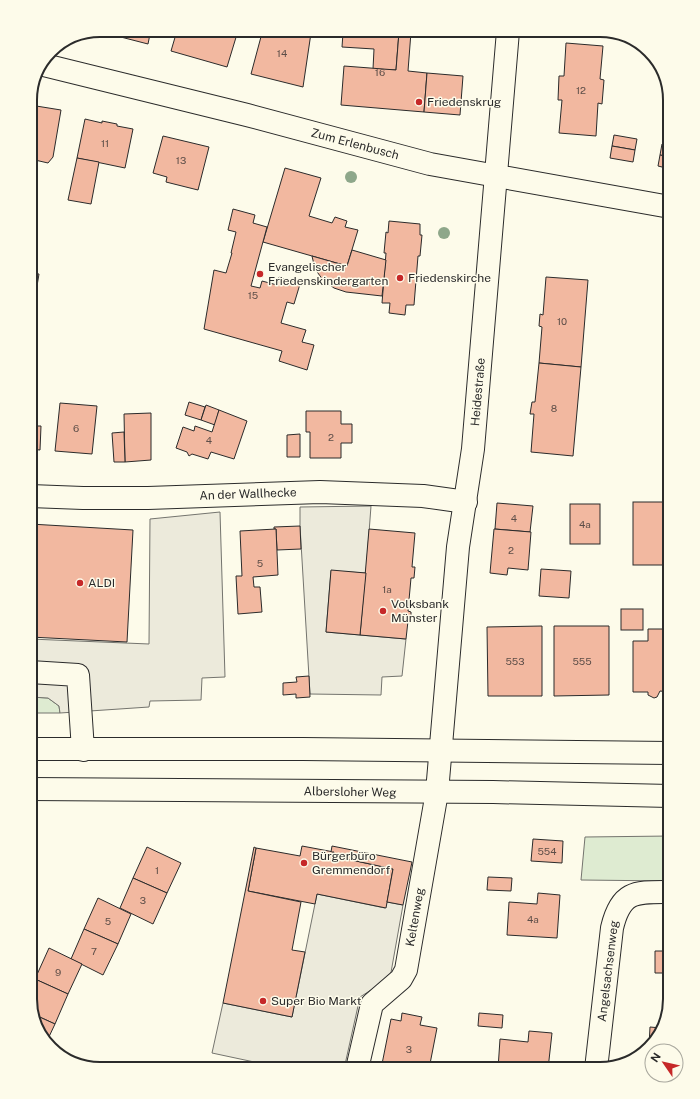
<svg xmlns="http://www.w3.org/2000/svg" width="700" height="1099" font-family="'Public Sans',sans-serif">
<style>
.green{fill:#deebd1;stroke:#74746e}
.parking{fill:#eceadb;stroke:#74746e}
.building{fill:#f2b8a0;stroke:#2b2b2b}
.lines{fill:none;stroke-linecap:round;stroke-linejoin:round}
.minor-casing{stroke:#2b2b2b;stroke-width:24}
.major-casing{stroke:#2b2b2b;stroke-width:24}
.minor{stroke:#fdfbea;stroke-width:22}
.major{stroke:#fdfbea;stroke-width:22}
.tree{fill:#8ea78a}
.poi-dot{fill:#c62828;stroke:#fdfbea;stroke-width:1.5}
.labels{text-anchor:middle;stroke-width:3;stroke-linejoin:round;paint-order:stroke}
.number-label{font-size:10px;fill:#5d4e48}
.poi-label{font-size:12px;fill:#2b2b2b;stroke:#fdfbea;text-anchor:start}
.street-label{font-size:12px;fill:#2b2b2b;stroke:#fdfbea}
.rim{fill:none;stroke:#2b2b2b;stroke-width:2}
</style>
<rect width="100%" height="100%" fill="#fdfbea"/>
<!-- green -->
<g class="green">
<path d="M 30,697 L 48,698 L 59,706 L 60,713 L 30,713 Z"/>
<path d="M 670,836 L 670,881 L 581,880 L 585,837 Z"/>
</g>
<!-- parking -->
<g class="parking">
<path d="M 371,506 L 366,573 L 331,571 L 326,632 L 406,639 L 402,676 L 382,677 L 381,695 L 310,694 L 300,526 L 300,507 Z"/>
<path d="M 220,512 L 225,677 L 202,678 L 201,700 L 150,701 L 149,707 L 60,713 L 59,706 L 48,698 L 30,697 L 30,639 L 149,644 L 150,519 Z"/>
<path d="M 317,894 L 385,908 L 387,902 L 403,905 L 390,978 L 360,997 L 344,1069 L 287,1069 L 212,1053 L 223,1003 L 292,1017 Z"/>
</g>
<!-- building -->
<g class="building">
<path d="M 399,32 L 396,70 L 373,69 L 374,49 L 342,47 L 343,33 Z"/>
<path d="M 399,32 L 411,32 L 408,71 L 427,73 L 424,112 L 341,105 L 344,66 L 396,70 Z"/>
<path d="M 262,33 L 311,33 L 303,87 L 251,74 Z"/>
<path d="M 150,34 L 148,44 L 113,35 Z"/>
<path d="M 176,34 L 237,34 L 227,67 L 171,51 Z"/>
<path d="M 566,43 L 603,46 L 600,79 L 604,80 L 602,104 L 598,103 L 596,136 L 559,133 L 562,100 L 558,100 L 559,76 L 564,76 Z"/>
<path d="M 427,73 L 463,76 L 460,115 L 424,112 Z"/>
<path d="M 30,105 L 61,110 L 53,157 L 48,163 L 35,160 L 34,153 L 30,153 Z"/>
<path d="M 85,119 L 102,123 L 102,121 L 117,124 L 117,126 L 133,129 L 125,168 L 77,158 Z"/>
<path d="M 614,135 L 637,139 L 635,150 L 612,146 Z"/>
<path d="M 163,136 L 209,147 L 198,190 L 166,182 L 167,177 L 153,173 Z"/>
<path d="M 662,144 L 670,146 L 670,157 L 660,155 Z"/>
<path d="M 612,146 L 635,150 L 633,162 L 610,158 Z"/>
<path d="M 660,155 L 670,157 L 670,169 L 658,166 Z"/>
<path d="M 77,158 L 99,162 L 91,204 L 68,200 Z"/>
<path d="M 285,168 L 321,178 L 309,216 L 332,223 L 335,217 L 347,221 L 345,227 L 358,230 L 347,266 L 263,242 Z"/>
<path d="M 233,209 L 255,215 L 253,223 L 267,227 L 251,286 L 260,288 L 262,281 L 277,285 L 279,277 L 300,284 L 294,304 L 287,302 L 281,323 L 306,330 L 302,342 L 314,345 L 307,370 L 279,361 L 282,351 L 204,329 L 214,270 L 226,273 L 232,253 L 231,253 L 236,232 L 228,230 Z"/>
<path d="M 389,221 L 420,224 L 420,235 L 422,235 L 420,256 L 418,256 L 414,305 L 406,305 L 405,315 L 389,313 L 390,303 L 382,303 L 386,253 L 384,253 L 386,232 L 388,233 Z"/>
<path d="M 352,250 L 386,260 L 382,296 L 346,292 L 334,288 L 323,280 L 315,269 L 312,256 L 347,266 Z"/>
<path d="M 30,273 L 39,274 L 35,298 L 30,297 Z"/>
<path d="M 546,277 L 588,280 L 581,367 L 539,363 L 542,327 L 539,326 L 540,314 L 543,315 Z"/>
<path d="M 539,363 L 581,367 L 573,456 L 531,452 L 534,414 L 530,414 L 532,402 L 535,402 Z"/>
<path d="M 189,402 L 205,407 L 201,420 L 185,415 Z"/>
<path d="M 60,403 L 97,406 L 92,454 L 55,451 Z"/>
<path d="M 206,405 L 219,410 L 215,425 L 201,420 Z"/>
<path d="M 219,410 L 247,421 L 234,459 L 211,452 L 208,459 L 192,454 L 189,456 L 187,452 L 176,448 L 183,427 L 194,431 L 195,426 L 212,432 Z"/>
<path d="M 306,411 L 341,411 L 341,424 L 352,424 L 352,443 L 341,443 L 341,458 L 310,458 L 310,432 L 306,432 Z"/>
<path d="M 151,413 L 151,460 L 125,462 L 124,414 Z"/>
<path d="M 30,426 L 41,426 L 40,450 L 30,449 Z"/>
<path d="M 124,432 L 125,462 L 114,462 L 112,433 Z"/>
<path d="M 300,434 L 300,457 L 287,457 L 287,435 Z"/>
<rect x="633" y="502" width="37" height="63"/>
<path d="M 497,503 L 533,506 L 530,532 L 495,529 Z"/>
<rect x="570" y="504" width="30" height="40"/>
<path d="M 30,524 L 133,530 L 127,642 L 30,637 Z"/>
<path d="M 300,526 L 301,549 L 277,550 L 276,529 L 274,529 L 274,527 Z"/>
<path d="M 276,529 L 278,575 L 253,577 L 254,587 L 260,587 L 262,612 L 238,614 L 236,576 L 242,576 L 240,531 Z"/>
<path d="M 369,529 L 415,533 L 412,567 L 415,567 L 414,578 L 411,578 L 408,611 L 411,612 L 411,621 L 408,621 L 406,639 L 360,635 Z"/>
<path d="M 494,529 L 531,532 L 528,570 L 508,568 L 507,575 L 490,573 Z"/>
<path d="M 541,569 L 571,571 L 569,598 L 539,596 Z"/>
<path d="M 331,570 L 366,573 L 360,635 L 326,632 Z"/>
<rect x="621" y="609" width="22" height="21"/>
<path d="M 542,626 L 542,696 L 488,696 L 487,627 Z"/>
<path d="M 554,626 L 609,626 L 609,695 L 554,696 Z"/>
<path d="M 648,629 L 670,629 L 670,692 L 660,691 L 657,697 L 654,698 L 648,695 L 648,692 L 633,692 L 633,641 L 648,641 Z"/>
<path d="M 309,676 L 310,697 L 296,698 L 296,694 L 283,695 L 283,683 L 297,682 L 296,677 Z"/>
<path d="M 533,839 L 563,841 L 562,863 L 531,861 Z"/>
<path d="M 302,846 L 334,852 L 333,856 L 393,869 L 386,908 L 317,894 L 315,904 L 248,891 L 256,848 L 300,856 Z"/>
<path d="M 332,846 L 412,862 L 403,905 L 387,902 L 393,869 L 333,856 L 334,852 L 331,852 Z"/>
<path d="M 147,847 L 181,863 L 167,893 L 133,878 Z"/>
<path d="M 254,847 L 256,848 L 248,891 L 301,902 L 292,950 L 305,952 L 292,1017 L 223,1003 Z"/>
<path d="M 488,877 L 512,878 L 511,891 L 487,890 Z"/>
<path d="M 133,878 L 167,893 L 153,924 L 120,908 Z"/>
<path d="M 538,893 L 560,895 L 557,938 L 507,935 L 509,902 L 537,904 Z"/>
<path d="M 98,898 L 131,914 L 118,944 L 84,929 Z"/>
<path d="M 667,922 L 670,922 L 670,973 L 655,973 L 655,951 L 666,951 Z"/>
<path d="M 84,929 L 118,944 L 103,975 L 71,959 Z"/>
<path d="M 49,948 L 82,964 L 68,994 L 35,979 Z"/>
<path d="M 35,979 L 68,994 L 55,1024 L 33,1014 L 30,999 L 30,989 Z"/>
<path d="M 402,1013 L 422,1017 L 420,1025 L 437,1028 L 429,1069 L 381,1069 L 391,1019 L 401,1021 Z"/>
<path d="M 479,1013 L 503,1015 L 502,1028 L 478,1026 Z"/>
<path d="M 33,1014 L 55,1024 L 47,1041 L 37,1030 Z"/>
<path d="M 650,1027 L 661,1028 L 658,1038 L 649,1046 Z"/>
<path d="M 529,1031 L 552,1033 L 548,1069 L 498,1069 L 500,1039 L 528,1042 Z"/>
</g>
<g class="lines">
<defs>
<g id="minor">
<path d="M 44,65 L 247,115 L 430,164 L 670,207"/>
<path d="M 30,496 L 83,498 L 148,498 L 320,492 L 423,496 L 466,502"/>
<path d="M 30,672 L 78,675 L 83,750"/>
<path d="M 357,1069 L 372,1004 L 401,979 L 406,970 L 437,792 L 458,547 L 473,449 L 508,31"/>
<path d="M 596,1069 L 612,928 C 621,890 636,892 670,892"/>
</g>
<g id="major">
<path d="M 30,749 L 303,749 L 670,753"/>
<path d="M 30,789 L 493,792 L 670,796"/>
</g>
</defs>
<!-- minor casing -->
<use href="#minor" class="minor-casing"/>
<!-- major casing -->
<use href="#major" class="major-casing"/>
<!-- minor -->
<use href="#minor" class="minor"/>
<!-- major -->
<use href="#major" class="major"/>
</g>
<!-- trees -->
<g class="tree">
<circle cx="351" cy="177" r="6"/>
<circle cx="444" cy="233" r="6"/>
</g>
<!-- markers -->
<g class="poi-dot">
<circle cx="419" cy="102" r="4"/>
<circle cx="260" cy="274" r="4"/>
<circle cx="400" cy="278" r="4"/>
<circle cx="80" cy="583" r="4"/>
<circle cx="383" cy="611" r="4"/>
<circle cx="304" cy="863" r="4"/>
<circle cx="263" cy="1001" r="4"/>
</g>
<g class="labels">
<!-- number labels -->
<g class="number-label">
<text x="282" y="57">14</text>
<text x="380" y="76">16</text>
<text x="581" y="94">12</text>
<text x="105" y="147">11</text>
<text x="181" y="164">13</text>
<text x="253" y="299">15</text>
<text x="562" y="325">10</text>
<text x="554" y="412">8</text>
<text x="76" y="432">6</text>
<text x="331" y="441">2</text>
<text x="209" y="444">4</text>
<text x="514" y="522">4</text>
<text x="585" y="528">4a</text>
<text x="511" y="554">2</text>
<text x="260" y="567">5</text>
<text x="387" y="593">1a</text>
<text x="515" y="665">553</text>
<text x="582" y="665">555</text>
<text x="547" y="855">554</text>
<text x="157" y="874">1</text>
<text x="143" y="904">3</text>
<text x="533" y="923">4a</text>
<text x="108" y="925">5</text>
<text x="94" y="955">7</text>
<text x="58" y="976">9</text>
<text x="409" y="1053">3</text>
</g>
<!-- poi labels -->
<g class="poi-label">
<text x="427" y="106">Friedenskrug</text>
<text x="268" y="271">Evangelischer<tspan x="268" dy="14">Friedenskindergarten</tspan></text>
<text x="408" y="282">Friedenskirche</text>
<text x="88" y="587">ALDI</text>
<text x="391" y="608">Volksbank<tspan x="391" dy="14">Münster</tspan></text>
<text x="312" y="860">Bürgerbüro<tspan x="312" dy="14">Gremmendorf</tspan></text>
<text x="271" y="1005">Super Bio Markt</text>
</g>
<!-- street labels -->
<g class="street-label">
<text transform="translate(355 144) rotate(15)" y="4">Zum Erlenbusch</text>
<text transform="translate(478 392) rotate(-85)" y="4">Heidestraße</text>
<text transform="translate(248 494) rotate(-2)" y="4">An der Wallhecke</text>
<text transform="translate(350 792) rotate(1)" y="4">Albersloher Weg</text>
<text transform="translate(415 917) rotate(-80)" y="4">Keltenweg</text>
<text transform="translate(608 971) rotate(-83)" y="4">Angelsachsenweg</text>
</g>
</g>
<!-- crop -->
<path d="M0 0H700V1099H0ZM100 37H600A63 63 0 0 1 663 100V999A63 63 0 0 1 600 1062H100A63 63 0 0 1 37 999V100A63 63 0 0 1 100 37Z" fill="#fdfbea" fill-rule="evenodd"/>
<path class="rim" d="M100 37H600A63 63 0 0 1 663 100V999A63 63 0 0 1 600 1062H100A63 63 0 0 1 37 999V100A63 63 0 0 1 100 37Z"/>
<!-- north arrow -->
<g transform="translate(664 1063) rotate(304)"><circle r="19" fill="#fdfbea" stroke="#a9a89e"/>
<path d="M0-3L7 15L0 10L-7 15Z" fill="#c62828"/>
<text y="-6" font-size="11" font-weight="bold" text-anchor="middle" fill="#2b2b2b">N</text>
</g>
</svg>
